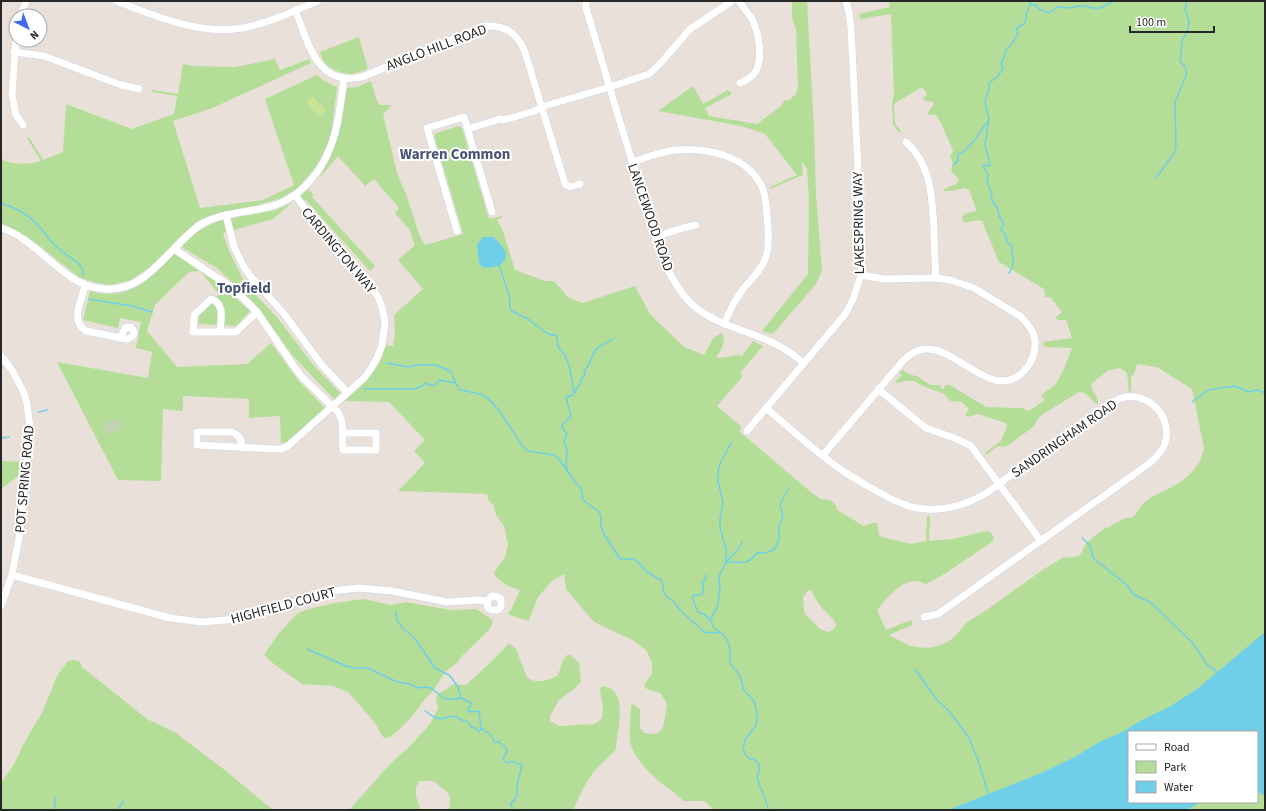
<svg xmlns="http://www.w3.org/2000/svg" width="1266" height="811" font-family="'Source Sans 3',sans-serif">
<style>
.green{fill:#b4de97;fill-rule:evenodd}
.cemetery{fill:#c3d2b1}
.pitch{fill:#c7e593}
.water{fill:#6fcfe8}
.lines{fill:none;stroke-linecap:round;stroke-linejoin:round}
.stream{stroke:#6fcfe8;stroke-width:1.5}
.minor-casing{stroke:#ced3e0;stroke-width:8}
.minor{stroke:#fff;stroke-width:7}
.labels{text-anchor:middle;stroke-width:4;stroke-linejoin:round;paint-order:stroke}
.street-label{font-size:14px;fill:#272727;stroke:#fff}
.neighbourhood-label{font-size:15px;font-weight:bold;fill:#4a5475;stroke:#fff}
</style>
<rect width="100%" height="100%" fill="#e9e1d9"/>
<!-- green -->
<g class="green">
<path d="M 792,1 L 807,1 L 814,127 L 816,194 L 822,271 L 816,284 L 773,334 L 762,331 L 808,274 L 809,198 L 807,169 L 802,162 L 803,175 L 770,189 L 770,187 L 797,175 L 765,134 L 741,126 L 658,111 L 693,86 L 703,104 L 728,90 L 732,94 L 705,108 L 709,116 L 757,124 L 781,106 L 785,100 L 789,100 L 796,94 L 798,87 L 796,30 L 792,17 Z"/>
<path d="M 888,1 L 1265,1 L 1265,810 L 713,810 L 705,801 L 683,801 C 676,793 669,789 661,783 C 649,773 633,757 630,741 C 629,729 631,717 631,706 L 633,704 L 640,709 L 640,728 L 644,733 L 656,734 L 663,728 L 667,705 L 666,702 L 660,693 C 654,691 646,691 644,685 L 652,674 L 652,662 L 646,650 L 634,641 L 594,622 L 566,589 L 564,574 L 552,581 L 538,597 L 529,620 L 524,620 L 507,614 L 511,610 L 520,590 C 511,588 498,582 494,573 L 505,557 L 508,545 L 504,526 L 496,515 L 494,506 L 489,501 L 487,494 L 398,491 L 425,463 L 414,451 L 425,440 L 389,402 L 345,401 L 370,376 L 379,364 L 386,345 L 393,346 L 395,332 L 394,315 L 423,289 L 398,260 L 415,245 L 409,229 L 395,213 L 399,208 L 374,179 L 365,186 L 338,156 L 319,179 L 328,161 L 341,125 L 347,88 L 357,87 L 371,81 L 377,101 L 380,105 L 392,105 L 383,114 L 397,173 L 406,194 L 420,237 L 425,245 L 463,234 L 434,136 L 436,133 L 459,126 L 462,128 L 489,219 L 502,216 L 503,217 L 497,220 L 503,231 L 515,270 L 545,281 L 554,281 L 568,297 L 582,303 L 635,286 L 650,314 L 684,347 L 704,355 L 713,338 L 721,333 L 723,334 C 725,342 722,351 716,357 L 718,358 L 740,355 L 741,357 L 753,341 L 763,346 L 740,373 L 743,376 L 717,406 L 742,427 L 739,431 L 812,493 L 821,499 L 830,500 L 836,505 L 837,510 L 864,526 L 872,523 L 877,523 L 879,535 L 882,537 L 911,544 L 926,541 L 927,516 L 930,516 L 929,541 L 953,539 L 986,531 L 990,532 L 994,538 L 992,542 L 946,573 L 926,584 C 922,583 918,580 914,581 C 897,584 887,598 877,610 L 886,630 L 911,620 L 913,625 L 889,635 L 910,646 L 926,648 L 934,647 L 948,642 L 956,635 L 966,623 L 988,609 L 1044,569 L 1064,557 L 1070,558 L 1078,556 L 1081,553 L 1086,543 L 1106,527 L 1107,528 L 1125,518 L 1131,518 C 1136,515 1138,511 1141,506 C 1143,503 1147,500 1150,498 C 1154,495 1158,494 1162,492 C 1181,483 1200,471 1204,448 L 1192,389 L 1157,367 L 1137,364 L 1134,374 L 1131,376 L 1131,392 L 1129,392 L 1127,373 L 1120,368 L 1109,370 L 1091,384 C 1091,392 1099,396 1098,404 L 1093,401 L 1085,393 L 1079,392 L 1040,416 L 1033,427 L 1010,444 L 1004,447 L 998,446 L 986,455 L 985,453 L 1001,441 L 1007,427 L 1006,423 L 978,414 L 968,417 L 965,415 L 969,409 L 962,402 L 950,401 L 944,394 L 923,386 L 914,381 L 904,381 L 899,383 L 895,382 L 902,375 L 899,373 L 903,370 L 911,375 L 917,376 L 930,385 L 941,385 L 940,387 L 943,389 L 946,385 L 950,385 L 986,407 L 1022,408 L 1029,411 L 1045,400 L 1041,395 L 1055,385 L 1063,371 L 1072,348 L 1044,347 L 1043,342 L 1072,338 L 1066,320 L 1059,320 L 1055,318 L 1062,312 L 1050,297 L 1045,297 L 1044,289 L 999,262 L 982,221 C 975,219 969,223 964,222 L 962,217 L 964,214 L 977,211 L 969,190 L 964,188 L 951,191 L 944,191 L 944,189 L 956,184 L 959,179 L 951,171 L 953,164 L 950,156 L 953,151 L 941,123 L 936,115 L 927,114 L 934,104 L 933,102 L 924,100 L 923,99 L 927,94 L 922,87 L 894,104 L 895,123 L 901,132 L 899,133 L 893,124 L 892,104 L 894,94 L 891,14 L 860,19 L 859,14 L 890,7 ZM 808,590 L 812,591 L 815,598 L 822,608 L 834,620 L 836,624 L 835,628 L 832,630 L 828,632 L 820,629 L 805,614 L 804,611 L 803,598 ZM 1129,732 L 1257,732 L 1257,802 L 1129,802 Z"/>
<path d="M 359,37 L 368,69 C 362,71 356,74 349,74 C 340,73 326,68 322,58 C 321,56 321,54 320,52 Z"/>
<path d="M 275,59 L 280,70 L 309,59 L 311,63 L 210,109 L 173,121 L 200,208 L 263,200 L 294,185 L 265,99 L 317,75 L 323,80 L 337,87 L 331,136 L 318,164 L 298,188 L 281,198 L 254,206 L 215,214 L 197,221 L 151,266 L 131,280 L 111,285 L 97,283 L 80,278 L 36,243 L 6,225 L 1,224 L 1,159 C 12,165 29,165 41,161 L 27,138 L 29,137 L 43,160 L 63,152 L 66,104 L 132,129 L 174,114 L 177,96 L 152,92 L 152,90 L 178,94 L 183,64 L 194,66 L 235,67 Z"/>
<path d="M 309,189 L 313,195 L 312,197 L 375,266 L 370,271 L 306,200 L 304,201 L 299,197 Z"/>
<path d="M 293,202 L 273,219 L 223,233 L 229,251 L 246,285 L 276,316 L 315,367 L 340,393 L 334,399 L 293,356 L 256,305 L 217,268 L 183,248 L 183,244 L 196,232 L 218,221 L 276,210 Z"/>
<path d="M 175,254 C 203,268 227,290 250,311 L 236,326 L 199,324 L 199,314 L 219,294 L 200,271 L 189,272 L 155,305 L 147,331 L 177,367 L 247,364 L 271,343 L 298,380 L 325,408 L 287,442 L 281,443 L 280,416 L 249,418 L 249,399 L 183,396 L 183,411 L 163,409 L 161,481 L 118,480 L 57,362 L 148,378 L 152,352 L 136,348 L 141,322 L 120,318 L 118,328 L 83,320 L 90,291 C 115,298 132,292 152,276 C 160,269 166,260 175,254 Z"/>
<path d="M 1,461 L 21,462 L 20,475 L 1,489 Z"/>
<path d="M 364,599 L 391,605 L 406,602 L 451,610 L 476,609 L 493,620 L 492,625 L 487,632 L 463,655 L 456,664 L 446,671 L 433,691 L 425,699 L 412,716 L 398,731 L 390,737 L 385,738 L 382,736 L 376,725 L 370,717 L 348,692 L 333,686 L 302,684 L 274,664 L 264,655 L 279,633 L 298,613 L 309,609 L 335,603 Z"/>
<path d="M 508,644 L 510,644 L 516,649 L 527,677 C 536,685 550,680 558,675 L 563,660 L 567,655 L 570,655 L 579,663 L 581,682 L 575,688 L 559,700 L 550,716 L 550,721 L 559,726 L 567,726 L 572,725 L 594,724 L 599,721 L 602,717 L 603,710 L 600,689 L 603,686 C 631,690 616,732 616,750 L 594,771 L 584,787 L 573,810 L 449,810 L 450,798 L 448,793 L 435,782 L 430,781 L 420,781 L 416,787 L 416,796 L 421,810 L 349,810 L 391,763 L 410,746 L 430,724 L 438,708 L 436,698 L 437,695 L 454,684 L 466,685 L 492,661 Z"/>
<path d="M 75,660 L 80,662 L 82,667 L 147,719 L 176,733 L 226,771 L 273,810 L 1,810 L 1,783 L 15,763 L 23,745 L 43,711 L 57,676 L 68,661 Z"/>
</g>
<!-- cemetery -->
<path class="cemetery" d="M 118,418 L 123,428 L 108,435 L 103,425 Z"/>
<!-- pitch -->
<path class="pitch" d="M 313,96 L 326,111 L 319,117 L 306,102 Z"/>
<!-- water -->
<g class="water">
<path d="M 483,237 L 494,237 C 498,242 504,247 506,253 C 508,266 490,269 482,267 L 479,263 L 477,245 Z"/>
<path d="M 1265,632 L 1265,796 L 1257,791 L 1257,732 L 1129,732 L 1129,802 L 1202,802 L 1186,810 L 948,810 L 1039,774 L 1075,757 L 1101,741 L 1122,732 L 1144,719 L 1169,707 L 1197,689 Z"/>
</g>
<g class="lines">
<!-- stream -->
<g class="stream">
<path d="M 1027,1 L 1031,4 L 1036,5 L 1039,9 L 1049,13 L 1058,7 L 1071,8 L 1078,6 L 1086,6 L 1092,8 L 1100,8 L 1114,1"/>
<path d="M 953,165 L 958,161 L 958,155 C 965,152 976,139 980,132 C 983,128 984,125 988,122"/>
<path d="M 1156,178 L 1174,153 L 1176,146 L 1175,102 L 1186,76 L 1186,68 L 1180,61 L 1182,41 L 1188,29 L 1189,21 L 1185,9 L 1187,1"/>
<path d="M 1,203 C 14,207 27,214 36,223 C 44,231 50,242 59,249 C 67,257 84,262 83,275"/>
<path d="M 499,265 L 509,295 L 510,308 L 512,311 L 528,319 L 548,334 L 557,336 L 558,347 L 565,355 L 570,369 L 574,393"/>
<path d="M 1009,273 C 1018,258 1010,260 1012,246 L 1007,242 L 1006,235 L 1001,230 L 1004,223 L 999,216 L 998,209 L 991,199 L 992,194 L 987,182 L 988,175 L 983,166 L 984,165 L 988,166 L 990,165 L 985,145 L 989,118 L 986,107 L 985,100 L 989,90 L 989,83 L 997,77 L 1003,69 L 1001,63 L 1004,58 L 1006,49 L 1011,45 L 1018,34 L 1016,31 L 1017,28 L 1025,23 L 1027,11 L 1031,4"/>
<path d="M 89,299 L 132,306 L 152,312"/>
<path d="M 387,363 L 408,367 L 417,365 L 436,365 L 450,371 L 459,389 C 468,393 478,391 486,397 C 497,404 514,433 522,446 L 528,451 L 554,455 L 559,459 L 575,482 L 581,488 L 583,500 L 599,512 L 601,517 L 601,526 L 604,534 L 620,559 L 634,559 L 640,564 L 647,572 L 661,580 L 663,585 L 663,590 L 666,596 L 674,602 L 680,610 L 704,632 L 715,633 L 720,632 C 733,643 729,649 730,663 C 738,673 742,676 743,689 L 754,701 L 757,714 L 756,725 L 745,740 L 743,748 L 745,754 L 750,759 L 754,759 L 759,764 L 759,771 L 757,778 L 769,810"/>
<path d="M 364,389 L 415,389 L 422,386 L 426,383 L 434,386 L 439,380 L 455,383"/>
<path d="M 1192,402 L 1208,390 L 1235,386 L 1249,392 L 1257,390 L 1265,393"/>
<path d="M 39,412 L 47,410"/>
<path d="M 1,438 L 9,437"/>
<path d="M 568,471 L 566,466 L 567,449 L 564,442 L 567,434 L 562,427 L 562,425 L 571,416 L 566,397 L 573,395 L 581,383 L 581,379 L 585,375 L 584,371 C 591,365 591,356 596,349 C 598,347 610,341 613,339"/>
<path d="M 1082,538 L 1090,545 L 1093,558 L 1127,585 L 1134,595 L 1150,602 L 1193,643 L 1207,665 L 1215,670 L 1217,673"/>
<path d="M 726,562 C 741,561 746,567 757,553 L 765,553 L 775,549 L 779,539 L 779,525 L 783,518 L 780,504 L 789,488"/>
<path d="M 726,562 L 739,548 L 742,542"/>
<path d="M 706,575 L 705,581 L 702,582 C 704,587 704,592 701,595 L 694,595 L 692,597 L 698,612 L 705,615 L 710,620"/>
<path d="M 396,611 L 397,621 L 404,629 L 414,637 L 435,668 L 449,675 L 453,680 L 458,687 L 461,698 L 471,703 L 471,706 L 469,708 L 468,711 L 470,712 L 479,711 L 481,728 L 491,735 L 494,742 L 499,742 L 506,748 L 507,752 L 503,758 L 504,761 L 507,763 C 512,761 517,762 522,765 L 517,785 L 517,796 L 511,804 L 513,810"/>
<path d="M 720,632 L 714,628 L 710,620 L 717,608 L 720,589 L 719,579 L 720,574 L 726,562 L 726,549 L 720,528 L 720,519 L 723,502 L 718,481 L 718,472 L 720,464 L 731,443"/>
<path d="M 307,649 L 346,666 L 355,668 L 368,668 L 397,682 L 410,684 L 418,688 L 425,687 L 431,688 L 445,699 L 454,699 L 461,698"/>
<path d="M 915,669 L 937,700 L 949,711 L 969,738 L 979,763 L 988,793"/>
<path d="M 425,711 L 434,717 L 441,719 L 454,716 L 464,721 L 468,722 L 471,727 L 475,728 L 478,731 L 483,729"/>
<path d="M 54,810 L 56,797"/>
<path d="M 117,810 L 124,801"/>
</g>
<defs>
<g id="minor">
<path d="M 116,1 C 157,17 199,35 243,28 C 269,23 294,11 318,1"/>
<path d="M 586,1 L 586,8 C 603,63 618,119 636,173 C 649,215 661,278 695,307 C 717,325 746,330 771,342 C 783,347 794,355 804,363"/>
<path d="M 739,1 C 743,7 748,13 752,19 C 759,33 764,61 754,74 C 750,78 745,81 740,83"/>
<path d="M 295,10 C 309,43 316,87 362,77 L 484,26 C 505,25 517,32 525,52 L 565,184 L 570,187 L 580,184"/>
<path d="M 21,16 L 26,1"/>
<path d="M 16,40 L 12,95 L 16,115 L 23,125"/>
<path d="M 14,52 L 44,56 L 121,85 L 139,89"/>
<path d="M 468,129 L 500,119 L 504,120 L 535,111 L 541,107 L 610,87 L 649,74 L 659,65 L 690,29 L 732,1"/>
<path d="M 906,142 C 931,164 932,197 934,228 C 934,245 935,261 936,278"/>
<path d="M 632,162 C 646,158 661,151 676,150 C 707,147 746,156 761,185 C 766,194 766,205 767,215 C 768,229 770,244 766,257 C 762,270 751,279 743,289 C 735,300 729,312 724,324"/>
<path d="M 226,215 L 234,247 L 244,267 L 251,277 L 285,315 L 321,364 L 347,392"/>
<path d="M 1,228 C 40,240 61,285 103,289 C 148,293 168,247 200,225 C 219,213 243,213 264,208 C 301,201 326,168 335,133 C 340,115 341,97 344,79"/>
<path d="M 457,231 L 427,128 L 464,117 L 492,212"/>
<path d="M 655,237 L 683,228 L 696,225"/>
<path d="M 174,249 L 231,287 L 246,301 L 257,312 L 293,365 L 302,377 L 338,412 L 342,421 L 343,450 L 376,450 L 376,433 L 343,433"/>
<path d="M 85,286 C 81,301 70,321 86,331 L 127,339 C 132,338 134,337 134,331 L 131,327 L 125,328 L 120,338"/>
<path d="M 220,331 C 221,320 225,303 211,299 L 194,315 L 193,332 L 236,332 L 257,312"/>
<path d="M 1,356 L 12,370 L 24,393 L 27,403 L 30,429 L 20,532 L 12,575 L 1,606"/>
<path d="M 878,389 L 926,428 L 957,439 L 971,446 L 1041,541"/>
<path d="M 766,408 C 791,429 819,456 846,473 C 855,479 864,484 873,489 C 887,497 901,505 917,508 C 941,512 964,506 985,494 L 1108,405 C 1114,402 1119,398 1125,397 C 1150,393 1173,418 1165,443 C 1163,451 1156,457 1150,463 L 945,609 L 938,614 L 924,617"/>
<path d="M 747,431 L 846,313 L 853,299 L 861,275 L 862,250 L 851,28 L 849,12 L 846,1"/>
<path d="M 242,448 C 242,439 239,435 232,432 L 197,432 L 197,445 L 275,449 L 281,449 L 288,446 L 364,378 L 370,370 L 377,358 L 382,345 L 385,322 L 382,307 L 378,297 L 372,288 L 330,242 L 295,195"/>
<path d="M 823,455 L 902,362 C 909,355 917,348 928,349 C 959,350 993,401 1023,372 C 1030,365 1035,356 1035,345 C 1036,333 1028,324 1020,316 L 974,288 L 950,280 L 936,278 L 884,279 L 861,275"/>
<path d="M 12,575 L 170,618 L 201,622 L 238,619 L 268,611 L 316,595 L 331,591 L 359,588 L 392,591 L 447,602 L 477,600 L 487,601 L 492,596 L 495,596 L 501,599 L 501,607 L 498,610 L 492,610 L 488,608 L 487,601"/>
</g>
</defs>
<!-- minor casing -->
<use href="#minor" class="minor-casing"/>
<!-- minor -->
<use href="#minor" class="minor"/>
</g>
<g class="labels">
<!-- street labels -->
<g class="street-label">
<text transform="translate(436 47) rotate(-21)" y="5">ANGLO HILL ROAD</text>
<text transform="translate(651 217) rotate(71)" y="5">LANCEWOOD ROAD</text>
<text transform="translate(858 223) rotate(-91)" y="5">LAKESPRING WAY</text>
<text transform="translate(339 250) rotate(50)" y="5">CARDINGTON WAY</text>
<text transform="translate(1064 438) rotate(-35)" y="5">SANDRINGHAM ROAD</text>
<text transform="translate(24 479) rotate(-85)" y="5">POT SPRING ROAD</text>
<text transform="translate(283 605) rotate(-15)" y="5">HIGHFIELD COURT</text>
</g>
<!-- neighbourhood labels -->
<g class="neighbourhood-label">
<text x="455" y="159">Warren Common</text>
<text x="244" y="293">Topfield</text>
</g>
</g>
<!-- border -->
<rect width="1266" height="811" fill="none" stroke="#272727" stroke-width="4"/>
<!-- legend -->
<rect x="1128" y="731" width="130" height="72" fill="#ffffff" stroke="#a9a9a9"/>
<rect x="1136" y="744" width="20" height="6" fill="#ffffff" stroke="#a9a9a9"/>
<text x="1164" y="751" font-size="12" fill="#272727">Road</text>
<rect x="1136" y="761" width="20" height="12" fill="#b4de97" stroke="#a9a9a9"/>
<text x="1164" y="771" font-size="12" fill="#272727">Park</text>
<rect x="1136" y="781" width="20" height="12" fill="#6fcfe8" stroke="#a9a9a9"/>
<text x="1164" y="791" font-size="12" fill="#272727">Water</text>
<!-- north arrow -->
<g transform="translate(28 28) rotate(138)"><circle r="19" fill="#ffffff" stroke="#a9a9a9"/>
<path d="M0-3L7 15L0 10L-7 15Z" fill="#3f6bf0"/>
<text y="-6" font-size="11" font-weight="bold" text-anchor="middle" fill="#272727">N</text>
</g>
<!-- scale -->
<path d="M1130 26v6h84v-6" fill="none" stroke="#272727" stroke-width="2"/>
<text x="1136" y="26" font-size="12" fill="#272727" stroke="#ffffff" stroke-width="3" paint-order="stroke">100 m</text>
</svg>
